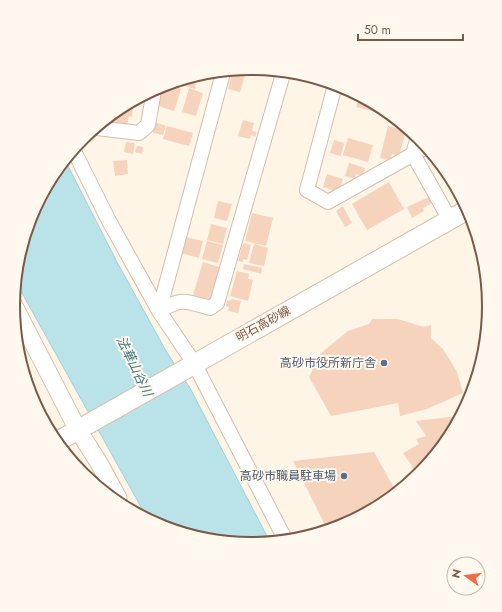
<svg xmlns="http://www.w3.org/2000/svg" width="502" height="612" font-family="Jost,'Noto Sans JP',sans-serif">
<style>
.water{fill:#b9e2e9;stroke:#9ed1dc}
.building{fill:#f5d3bc}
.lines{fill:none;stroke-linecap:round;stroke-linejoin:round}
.minor-casing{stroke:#d3bead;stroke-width:16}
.tertiary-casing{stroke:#d3bead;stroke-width:19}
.secondary-casing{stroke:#d6bfaa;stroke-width:21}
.minor{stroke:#fff;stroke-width:14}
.tertiary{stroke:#fff;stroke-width:17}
.secondary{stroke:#fff;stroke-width:19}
.service-dot{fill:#5c6f8a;stroke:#fff8ee;stroke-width:1.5}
.labels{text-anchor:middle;stroke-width:4;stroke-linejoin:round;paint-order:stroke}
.street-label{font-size:12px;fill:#795a48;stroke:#fff8ee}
.service-label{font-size:12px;fill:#4e5e75;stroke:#fff8ee;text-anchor:end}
.water-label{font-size:13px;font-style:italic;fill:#3e7a87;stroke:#fff8ee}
.rim{fill:none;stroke:#795a48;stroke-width:2}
</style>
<rect width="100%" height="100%" fill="#fef5e6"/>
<!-- water -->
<path class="water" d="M 66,162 L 117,262 L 166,351 L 190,388 L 269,540 L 251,544 L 160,526 L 146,516 L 17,284 L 31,215 Z"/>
<!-- building -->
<g class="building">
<path d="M 241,70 L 246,71 L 240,92 L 228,89 L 232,72 Z"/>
<path d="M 196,79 L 195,89 L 176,83 Z"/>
<path d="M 169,84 L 181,89 L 174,111 L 155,105 L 162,86 Z"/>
<path d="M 189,88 L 203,93 L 196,116 L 182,112 Z"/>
<path d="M 359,97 L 384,114 L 383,114 L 356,107 Z"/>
<path d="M 133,104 L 132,117 L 129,116 L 127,125 L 105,123 Z"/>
<path d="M 243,120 L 254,123 L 252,131 L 257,132 L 255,137 L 251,135 L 250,139 L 238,136 Z"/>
<path d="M 154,122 L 166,126 L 163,135 L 153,133 Z"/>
<path d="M 167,126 L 193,133 L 189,146 L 163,139 Z"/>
<path d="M 388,126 L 406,130 L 399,156 L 392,154 L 390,160 L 380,158 Z"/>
<path d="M 348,138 L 373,145 L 368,162 L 343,155 Z"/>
<path d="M 334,140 L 344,143 L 341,156 L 330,153 Z"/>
<path d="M 126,142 L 135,143 L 133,154 L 124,152 Z"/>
<path d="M 137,146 L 143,147 L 142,154 L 135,152 Z"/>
<path d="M 127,160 L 128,174 L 115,176 L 113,161 Z"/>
<path d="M 349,163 L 365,168 L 363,176 L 356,174 L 355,179 L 345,176 Z"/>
<path d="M 327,174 L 343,179 L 339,192 L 323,187 Z"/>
<path d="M 389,182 L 404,209 L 367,230 L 352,204 Z"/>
<path d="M 431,196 L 434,202 L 423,208 L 424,211 L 412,218 L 407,207 Z"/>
<path d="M 218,201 L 232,204 L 227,221 L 214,218 Z"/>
<path d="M 343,206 L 352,223 L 345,227 L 336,211 Z"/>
<path d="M 252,213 L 273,218 L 266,246 L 245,241 Z"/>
<path d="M 211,224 L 227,228 L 223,244 L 207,240 Z"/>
<path d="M 185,237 L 203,241 L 199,258 L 181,253 Z"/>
<path d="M 207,241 L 223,245 L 218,263 L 202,259 Z"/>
<path d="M 243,243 L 251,245 L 247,260 L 243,259 L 243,262 L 238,261 Z"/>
<path d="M 254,244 L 268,248 L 264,266 L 249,263 Z"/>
<path d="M 203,262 L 222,268 L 213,301 L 193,295 Z"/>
<path d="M 244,264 L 262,268 L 261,274 L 243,269 Z"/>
<path d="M 237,271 L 249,274 L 248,279 L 253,280 L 248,301 L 230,296 Z"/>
<path d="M 231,299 L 241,301 L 238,313 L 228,311 L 229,307 L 226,306 L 227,300 L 231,301 Z"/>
<path d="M 372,319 L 398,319 L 424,327 L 431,325 L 431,338 L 443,349 L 457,372 L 463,393 L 427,409 L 400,416 L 398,403 L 331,416 L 309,377 L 321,353 L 348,331 L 369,324 Z"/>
<path d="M 458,416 L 419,474 L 418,475 L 403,453 L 419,444 L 416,439 L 426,436 L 416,421 Z"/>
<path d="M 374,452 L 395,490 L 347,522 L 325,525 L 293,461 Z"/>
<path d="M 346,523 L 342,526 L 326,529 L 324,526 Z"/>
</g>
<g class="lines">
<defs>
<g id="minor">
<path d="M 223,73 L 159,311 L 194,363 L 284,537"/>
<path d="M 335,85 L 307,190 L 328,202 L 426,147"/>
<path d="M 97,128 L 139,133 L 148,125 L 154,90"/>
<path d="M 418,137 L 413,154 L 450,220"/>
<path d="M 74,151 L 109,221 L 159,311 C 183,297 185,301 210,308 L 217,303 L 283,74"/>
</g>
<path id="tertiary" d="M 13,304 L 78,430 L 99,463 L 118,498"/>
<path id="secondary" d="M 60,440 L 467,210"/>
</defs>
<!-- minor casing -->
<use href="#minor" class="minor-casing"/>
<!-- tertiary casing -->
<use href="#tertiary" class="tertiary-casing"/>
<!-- secondary casing -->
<use href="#secondary" class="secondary-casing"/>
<!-- minor -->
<use href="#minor" class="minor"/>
<!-- tertiary -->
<use href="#tertiary" class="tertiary"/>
<!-- secondary -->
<use href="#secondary" class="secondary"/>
</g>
<!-- markers -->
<g class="service-dot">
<circle cx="384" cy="363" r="4"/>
<circle cx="344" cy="476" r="4"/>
</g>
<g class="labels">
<!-- street labels -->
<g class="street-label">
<text transform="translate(263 324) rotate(-29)" y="4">明石高砂線</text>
</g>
<!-- service labels -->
<g class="service-label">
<text x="376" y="367">高砂市役所新庁舎</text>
<text x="336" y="480">高砂市職員駐車場</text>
</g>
<!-- water labels -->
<g class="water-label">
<text transform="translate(135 366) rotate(64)" y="5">法華山谷川</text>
</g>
</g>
<!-- crop -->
<path d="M0 0H502V612H0ZM20 306a231 231 0 1 1 462 0a231 231 0 1 1-462 0Z" fill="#fff8ee" fill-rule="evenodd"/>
<path class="rim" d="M20 306a231 231 0 1 1 462 0a231 231 0 1 1-462 0Z"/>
<!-- north arrow -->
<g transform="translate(466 576) rotate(284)"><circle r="19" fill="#fff8ee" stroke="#c9b9ac"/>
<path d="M0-3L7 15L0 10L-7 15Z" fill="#ef6c44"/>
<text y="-6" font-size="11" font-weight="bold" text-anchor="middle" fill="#795a48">N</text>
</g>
<!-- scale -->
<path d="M358 34v6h105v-6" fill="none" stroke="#795a48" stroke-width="2"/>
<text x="364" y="34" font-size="12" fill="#795a48" stroke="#fff8ee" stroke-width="3" paint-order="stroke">50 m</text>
</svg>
